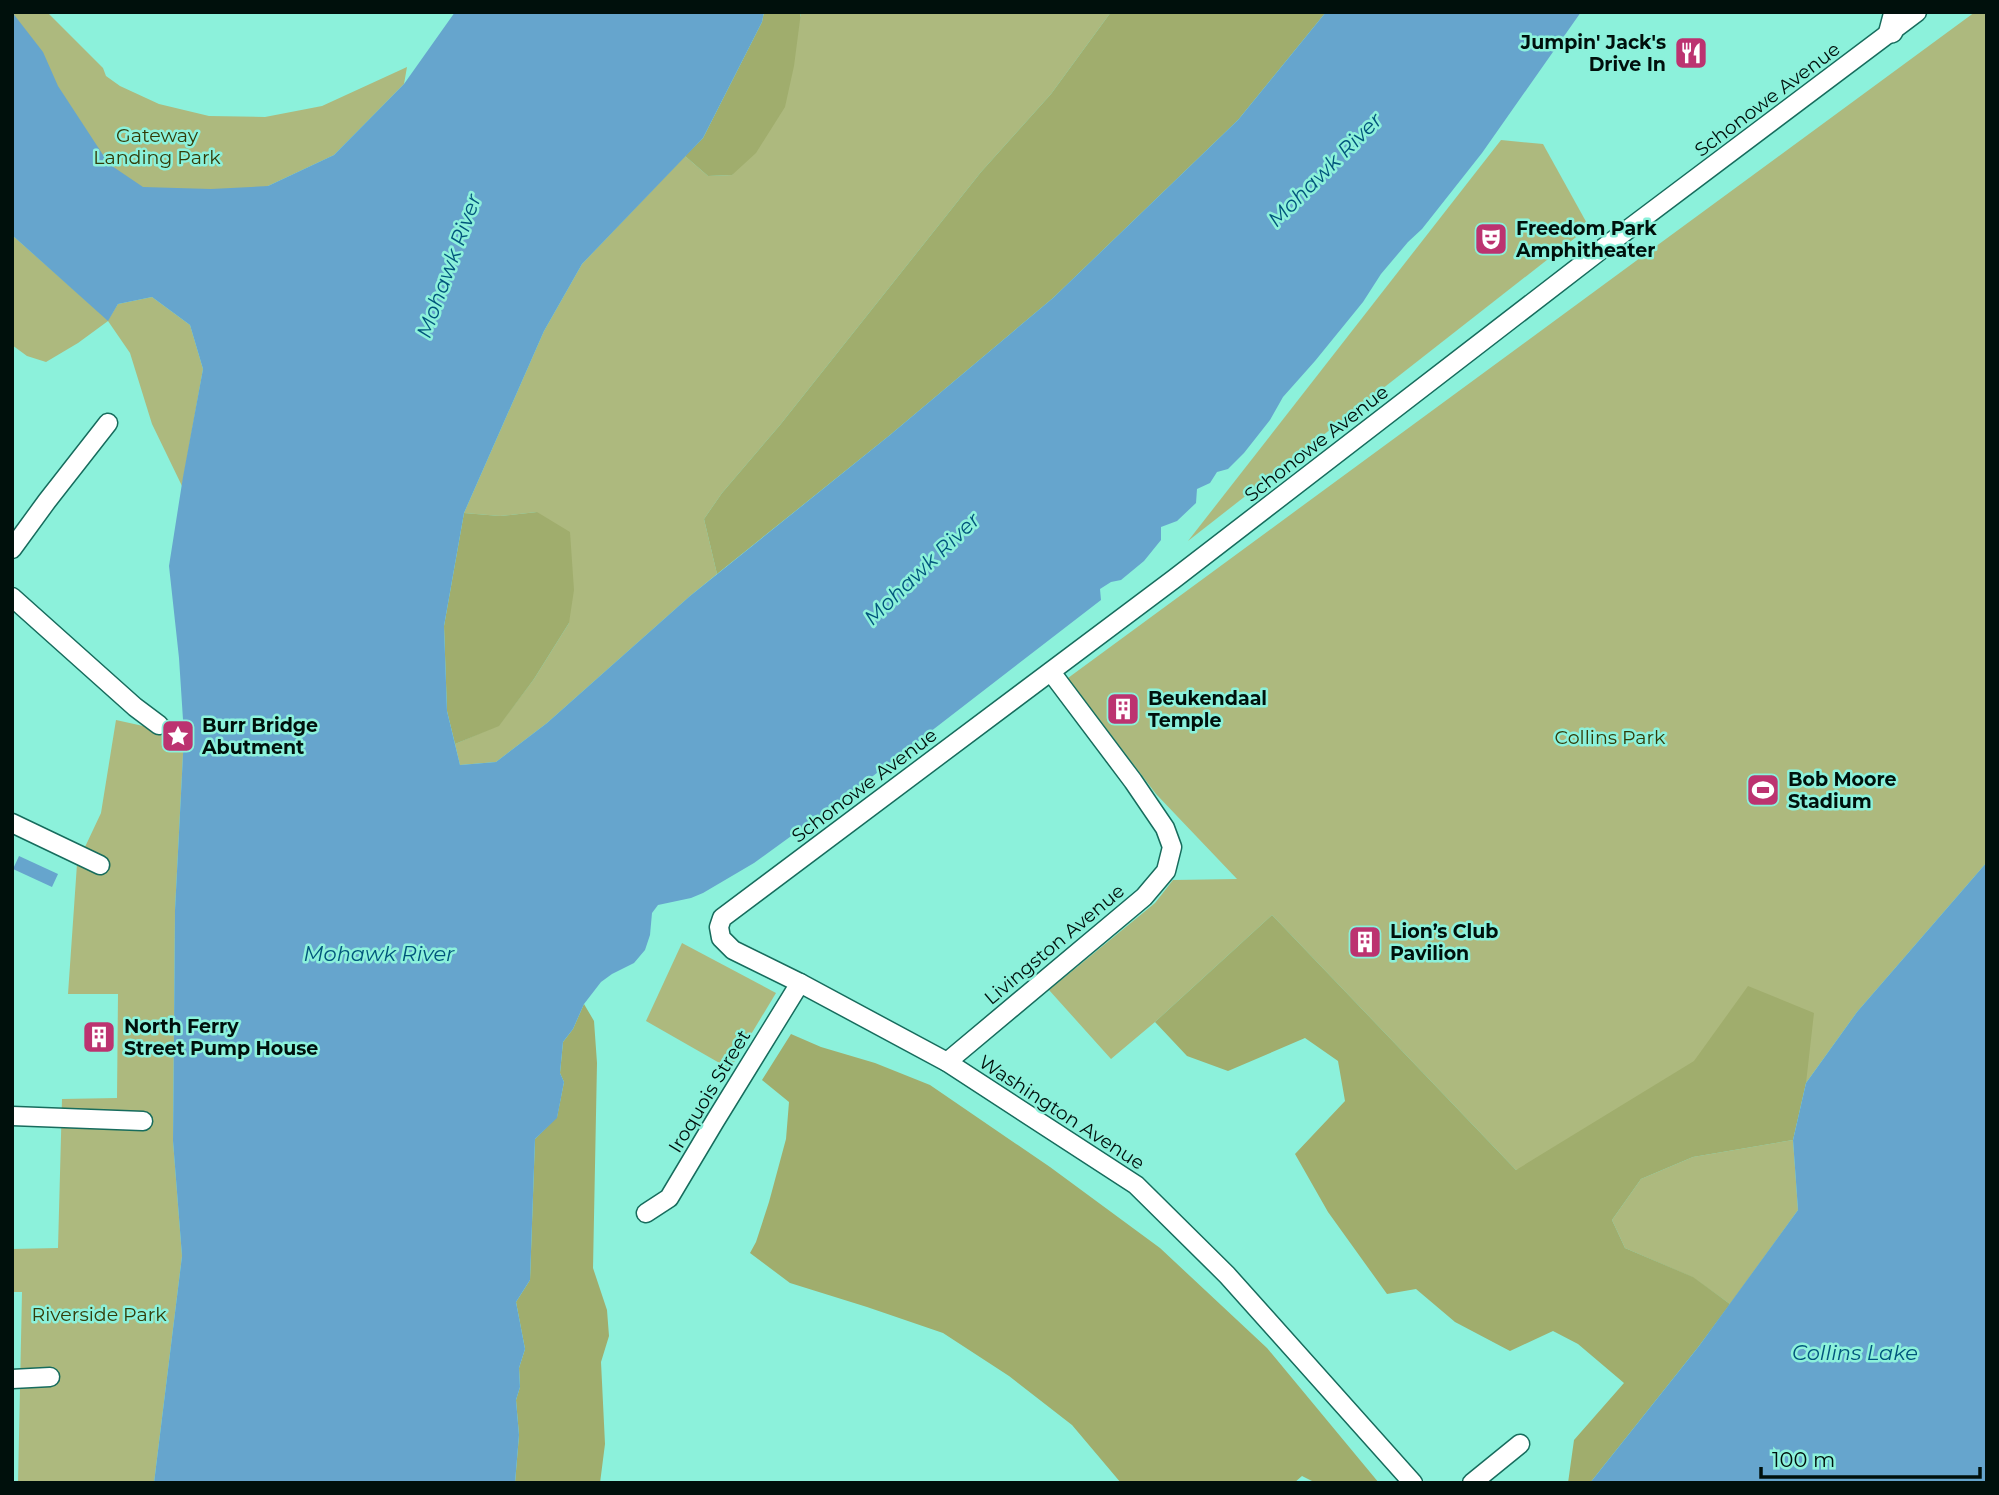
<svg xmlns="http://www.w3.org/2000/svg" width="1999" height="1495" font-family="Montserrat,sans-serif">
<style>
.green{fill:#adb97e}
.forest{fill:#a0ad6d}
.water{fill:#66a5cd}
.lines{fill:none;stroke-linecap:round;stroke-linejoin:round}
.minor-casing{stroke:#176c5d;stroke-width:21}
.major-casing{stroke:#176c5d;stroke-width:26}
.minor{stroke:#fff;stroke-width:18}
.major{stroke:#fff;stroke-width:23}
.labels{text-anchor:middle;stroke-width:5;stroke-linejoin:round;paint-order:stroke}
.poi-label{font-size:19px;font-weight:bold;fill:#00100c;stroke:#8cf1db;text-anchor:start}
.street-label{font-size:19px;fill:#00100c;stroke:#8cf1db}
.park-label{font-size:19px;fill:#333b08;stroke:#8cf1db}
.water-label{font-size:21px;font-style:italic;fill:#01557c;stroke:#8cf1db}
</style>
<rect width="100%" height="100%" fill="#8cf1db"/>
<!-- green -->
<g class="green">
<path d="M 12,12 L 47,12 L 103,68 L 106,76 L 120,86 L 159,104 L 209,116 L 265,117 L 322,106 L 407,67 L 404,84 L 334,155 L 268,186 L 134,252 Z"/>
<path d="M 801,12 L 1111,12 L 1051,94 L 981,172 L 780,425 L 722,493 L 704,519 L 717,574 L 690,596 L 547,723 L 496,762 L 460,765 L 455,744 L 499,725 L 534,679 L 569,623 L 537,512 L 500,516 L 464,513 L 544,331 L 582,264 L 685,156 L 708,176 L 732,175 L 801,15 Z"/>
<path d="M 1975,12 L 1987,12 L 1987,862 L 1857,1012 L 1806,1083 L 1516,1170 L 1272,915 L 1155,1022 L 1111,1059 L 1049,990 L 1155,903 L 1173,880 L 1237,879 L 1156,794 L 1068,678 Z"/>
<path d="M 1501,140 L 1543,144 L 1589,227 L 1188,541 Z"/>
<path d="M 12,235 L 108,320 L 118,304 L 152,297 L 190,325 L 203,369 L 182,486 L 152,424 L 130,353 L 108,321 L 78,343 L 46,362 L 27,356 L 12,345 Z"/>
<path d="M 116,720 L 184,735 L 175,910 L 173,1141 L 182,1256 L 154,1483 L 18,1483 L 22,1292 L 12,1292 L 12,1249 L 58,1248 L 62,1099 L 117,1098 L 118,994 L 68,994 L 77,864 L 101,813 Z"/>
<path d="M 682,943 L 776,993 L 730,1069 L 646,1021 Z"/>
<path d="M 1793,1140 L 1798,1210 L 1730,1304 L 1692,1277 L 1625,1248 L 1612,1220 L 1641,1179 L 1693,1157 Z"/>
</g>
<!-- forest -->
<g class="forest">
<path d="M 764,12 L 801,12 L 794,66 L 785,107 L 756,153 L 732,175 L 708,176 L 685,156 L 703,138 L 762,22 Z"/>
<path d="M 1111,12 L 1326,12 L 1238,120 L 1053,298 L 890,435 L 717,574 L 704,519 L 722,493 L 780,425 L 981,172 L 1051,94 Z"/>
<path d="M 537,512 L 570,532 L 574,590 L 569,623 L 534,679 L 499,726 L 455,744 L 447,711 L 444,626 L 464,513 L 500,516 Z"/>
<path d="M 1272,915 L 1516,1170 L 1694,1061 L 1748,986 L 1814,1013 L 1806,1083 L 1793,1140 L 1693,1157 L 1641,1179 L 1612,1220 L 1625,1248 L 1693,1277 L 1730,1304 L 1699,1346 L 1590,1483 L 1568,1483 L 1574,1440 L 1624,1383 L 1578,1344 L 1553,1331 L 1510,1351 L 1455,1322 L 1416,1289 L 1387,1294 L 1328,1212 L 1295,1154 L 1345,1101 L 1338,1061 L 1305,1038 L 1228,1071 L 1187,1056 L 1155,1022 Z"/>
<path d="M 584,1004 L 594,1021 L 597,1063 L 593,1268 L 607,1310 L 609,1336 L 601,1362 L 605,1444 L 600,1483 L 515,1483 L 519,1435 L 516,1400 L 520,1387 L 519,1368 L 525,1349 L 516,1302 L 530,1280 L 535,1139 L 557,1117 L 564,1082 L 560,1073 L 563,1042 L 573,1029 Z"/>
<path d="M 791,1034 L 821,1047 L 875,1063 L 930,1085 L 1050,1167 L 1160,1248 L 1267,1348 L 1379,1483 L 1316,1483 L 1302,1476 L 1294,1483 L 1121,1483 L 1072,1425 L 1009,1376 L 943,1333 L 867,1307 L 790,1283 L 750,1253 L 756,1242 L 769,1202 L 786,1139 L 789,1102 L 762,1080 Z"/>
</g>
<!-- water -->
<g class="water">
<path d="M 12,12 L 43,52 L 58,86 L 109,164 L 143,187 L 211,189 L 268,186 L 334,155 L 404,84 L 455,12 L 764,12 L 762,22 L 703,138 L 582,264 L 544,331 L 464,513 L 444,626 L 447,711 L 460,765 L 496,762 L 547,723 L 690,596 L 890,435 L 1053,298 L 1238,120 L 1326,12 L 1581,12 L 1482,153 L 1422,229 L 1408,242 L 1381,274 L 1363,302 L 1315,361 L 1283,397 L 1270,420 L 1244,453 L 1228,469 L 1217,472 L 1210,483 L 1197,489 L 1196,503 L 1177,521 L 1161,527 L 1161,540 L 1144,561 L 1121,580 L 1111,582 L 1100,589 L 1101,600 L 860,786 L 754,863 L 703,893 L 691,898 L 658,905 L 652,913 L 650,935 L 645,950 L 634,963 L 612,974 L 601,982 L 584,1004 L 573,1029 L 563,1042 L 560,1073 L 564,1082 L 557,1118 L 535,1139 L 530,1280 L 516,1302 L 525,1349 L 519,1368 L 520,1387 L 516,1400 L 519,1435 L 515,1483 L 154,1483 L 182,1256 L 173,1141 L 175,910 L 184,735 L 179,658 L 169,566 L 183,477 L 203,369 L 190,325 L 152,297 L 118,304 L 108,321 L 12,235 Z"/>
<path d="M 19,856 L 58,874 L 52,887 L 13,869 Z"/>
<path d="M 1987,862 L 1987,1483 L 1590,1483 L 1699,1346 L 1798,1210 L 1793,1140 L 1806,1083 L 1857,1012 Z"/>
</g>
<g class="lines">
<defs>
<g id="minor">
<path d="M 12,549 L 47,501 L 108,423"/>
<path d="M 12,597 L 135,707 L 159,725"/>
<path d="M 12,823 L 100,865"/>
<path d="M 947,1062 L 1144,897 L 1166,871 L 1172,847 L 1165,828 L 1133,781 L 1051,672"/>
<path d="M 12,1116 L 143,1121"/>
<path d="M 646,1213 L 669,1198 L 715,1121 L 800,983"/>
<path d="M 12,1379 L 50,1377"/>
<path d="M 1413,1483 L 1227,1275 L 1136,1185 L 947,1062 L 800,983 L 733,950 L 721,938 L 719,927 L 722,918 L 1174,579 L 1602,249 L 1917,12"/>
<path d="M 1472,1483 L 1520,1444"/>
</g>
<path id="major" d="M 1891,31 L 1896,12"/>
</defs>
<!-- minor casing -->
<use href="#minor" class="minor-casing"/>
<!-- major casing -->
<use href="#major" class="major-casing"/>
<!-- minor -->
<use href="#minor" class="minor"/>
<!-- major -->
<use href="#major" class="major"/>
</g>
<!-- icons -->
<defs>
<symbol id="restaurant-square" viewBox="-11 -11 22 22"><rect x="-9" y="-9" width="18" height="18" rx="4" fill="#bc3370" stroke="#8cf1db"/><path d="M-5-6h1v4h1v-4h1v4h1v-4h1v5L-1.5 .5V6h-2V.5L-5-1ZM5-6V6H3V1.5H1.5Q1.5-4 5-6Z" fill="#fff"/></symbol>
<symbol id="theatre-square" viewBox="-11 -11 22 22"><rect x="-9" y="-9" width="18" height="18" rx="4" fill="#bc3370" stroke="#8cf1db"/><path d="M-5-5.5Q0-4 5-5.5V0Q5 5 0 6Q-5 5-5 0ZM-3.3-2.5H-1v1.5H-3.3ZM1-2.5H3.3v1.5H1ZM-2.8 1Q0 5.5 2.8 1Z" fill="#fff"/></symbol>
<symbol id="building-square" viewBox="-11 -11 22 22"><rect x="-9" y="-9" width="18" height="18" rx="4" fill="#bc3370" stroke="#8cf1db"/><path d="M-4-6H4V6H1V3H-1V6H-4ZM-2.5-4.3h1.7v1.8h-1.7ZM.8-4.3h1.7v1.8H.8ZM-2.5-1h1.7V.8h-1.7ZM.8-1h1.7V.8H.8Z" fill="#fff"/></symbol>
<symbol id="sight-square" viewBox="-11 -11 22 22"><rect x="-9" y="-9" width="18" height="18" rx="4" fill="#bc3370" stroke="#8cf1db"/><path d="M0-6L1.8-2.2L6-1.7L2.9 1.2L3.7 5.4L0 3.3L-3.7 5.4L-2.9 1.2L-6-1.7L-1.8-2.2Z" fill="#fff"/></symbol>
<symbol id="stadium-square" viewBox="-11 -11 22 22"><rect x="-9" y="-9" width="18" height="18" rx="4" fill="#bc3370" stroke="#8cf1db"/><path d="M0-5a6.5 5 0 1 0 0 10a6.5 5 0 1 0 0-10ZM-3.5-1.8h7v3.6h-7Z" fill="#fff"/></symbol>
</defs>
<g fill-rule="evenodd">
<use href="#restaurant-square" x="1672" y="34" width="38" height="38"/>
<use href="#theatre-square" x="1472" y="220" width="38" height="38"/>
<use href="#building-square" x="1104" y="690" width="38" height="38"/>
<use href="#sight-square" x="159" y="717" width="38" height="38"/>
<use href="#stadium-square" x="1744" y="771" width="38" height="38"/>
<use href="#building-square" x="1346" y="923" width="38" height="38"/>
<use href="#building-square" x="80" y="1018" width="38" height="38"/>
</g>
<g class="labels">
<!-- poi labels -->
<g class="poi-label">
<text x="1666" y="49" text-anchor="end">Jumpin' Jack's<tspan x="1666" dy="22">Drive In</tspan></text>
<text x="1516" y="235">Freedom Park<tspan x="1516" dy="22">Amphitheater</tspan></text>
<text x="1148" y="705">Beukendaal<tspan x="1148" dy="22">Temple</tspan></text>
<text x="202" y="732">Burr Bridge<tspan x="202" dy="22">Abutment</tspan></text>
<text x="1788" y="786">Bob Moore<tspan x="1788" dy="22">Stadium</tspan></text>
<text x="1390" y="938">Lion’s Club<tspan x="1390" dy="22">Pavilion</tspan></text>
<text x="124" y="1033">North Ferry<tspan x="124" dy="22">Street Pump House</tspan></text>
</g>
<!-- street labels -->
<g class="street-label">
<text transform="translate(1767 99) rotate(-37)" y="7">Schonowe Avenue</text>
<text transform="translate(1316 443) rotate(-38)" y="7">Schonowe Avenue</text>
<text transform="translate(864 785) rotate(-37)" y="7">Schonowe Avenue</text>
<text transform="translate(1054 944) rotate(-40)" y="7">Livingston Avenue</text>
<text transform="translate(709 1091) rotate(-59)" y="7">Iroquois Street</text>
<text transform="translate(1062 1112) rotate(33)" y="7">Washington Avenue</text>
</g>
<!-- park labels -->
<g class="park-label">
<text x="157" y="142">Gateway<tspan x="157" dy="22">Landing Park</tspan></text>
<text x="1610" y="744">Collins Park</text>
<text x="99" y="1321">Riverside Park</text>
</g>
<!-- water labels -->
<g class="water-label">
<text transform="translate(1325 170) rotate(-45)" y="7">Mohawk River</text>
<text transform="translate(449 266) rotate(-70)" y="7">Mohawk River</text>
<text transform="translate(922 569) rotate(-44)" y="7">Mohawk River</text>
<text x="379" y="961">Mohawk River</text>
<text x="1855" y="1360">Collins Lake</text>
</g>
</g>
<!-- border -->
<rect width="1999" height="1495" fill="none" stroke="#00100c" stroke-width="28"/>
<!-- scale -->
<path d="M1761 1467v10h219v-10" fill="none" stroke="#00100c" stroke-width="3.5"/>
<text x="1772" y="1467" font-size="21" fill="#00100c" stroke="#8cf1db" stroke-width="5" paint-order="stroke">100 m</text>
</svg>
